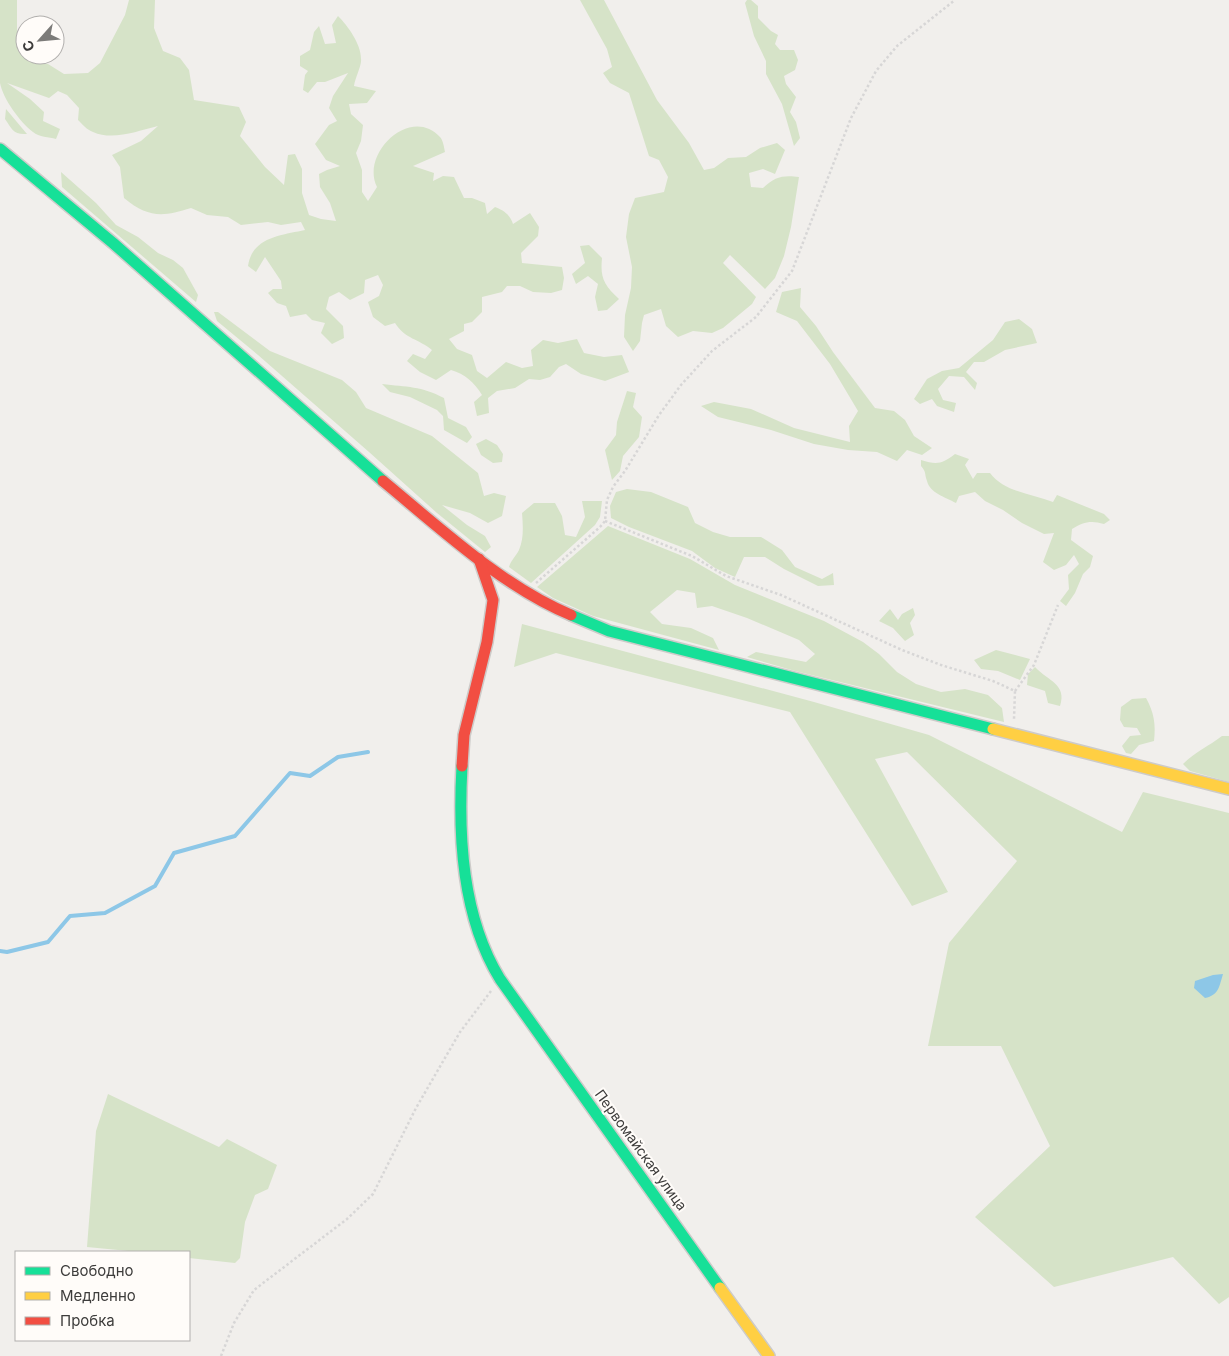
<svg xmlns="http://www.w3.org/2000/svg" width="1229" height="1356" font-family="Inter,sans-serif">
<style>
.green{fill:#d6e3c8}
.water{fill:#8dc7e7}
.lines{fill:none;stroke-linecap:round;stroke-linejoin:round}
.stream{stroke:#8dc7e7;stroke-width:4}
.fast-casing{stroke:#cdcbc9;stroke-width:14}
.slow-casing{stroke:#cdcbc9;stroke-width:14}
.jam-casing{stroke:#cdcbc9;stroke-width:14}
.path{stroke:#d7d6d6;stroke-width:2.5;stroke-dasharray:2.5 2.5;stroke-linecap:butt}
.fast{stroke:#16e098;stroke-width:11}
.slow{stroke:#ffcf43;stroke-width:11}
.jam{stroke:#f24e42;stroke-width:11}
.labels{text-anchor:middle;stroke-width:4;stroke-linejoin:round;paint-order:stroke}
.street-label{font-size:14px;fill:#3d3c3b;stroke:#fffcf9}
</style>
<rect width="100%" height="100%" fill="#f1efec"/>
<!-- green -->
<g class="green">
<path d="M 0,0 L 17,0 L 17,29 L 21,50 L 32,61 L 48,64 L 64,74 L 88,73 L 100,63 L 125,15 L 129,0 L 155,0 L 154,28 L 163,51 L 180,58 L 189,70 L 194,100 L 239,107 L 246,122 L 240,136 L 265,167 L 284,185 L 288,155 L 295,154 L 302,169 L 302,193 L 309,215 L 321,219 L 336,221 L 330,203 L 320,187 L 319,174 L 327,170 L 340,166 L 326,160 L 315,144 L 329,125 L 337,121 L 329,108 L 333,96 L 348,73 L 325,82 L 317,82 L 308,93 L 303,90 L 305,75 L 308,71 L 300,66 L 300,56 L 310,50 L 314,32 L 319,26 L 325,44 L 336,43 L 332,25 L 338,16 C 348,26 361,44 361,59 C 362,65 355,78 354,86 L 376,91 L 367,103 L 349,104 L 351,114 L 363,125 L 361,141 L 356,153 L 362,170 L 362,192 L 368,201 L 377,187 C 360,153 411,105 440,137 C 443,140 444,147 445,152 L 413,166 L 434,173 L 433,181 L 443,176 L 454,177 L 464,198 L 472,198 L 485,203 L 487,214 L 495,207 C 505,211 510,215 513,224 L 530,213 L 539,227 L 538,236 L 521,253 L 522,263 L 562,267 L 564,278 L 562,290 L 551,293 L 533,292 L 520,286 L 507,286 L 502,292 L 482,297 L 482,312 L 472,322 L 464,324 L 464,331 L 449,339 L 457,349 L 472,355 L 477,371 L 487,378 L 506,362 L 522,368 L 533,366 L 531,350 L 543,340 L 558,343 L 577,339 L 584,353 L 604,357 L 622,355 L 629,372 L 605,381 L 581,374 L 566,364 L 559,367 L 550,377 L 540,380 L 529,379 L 515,388 L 497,391 L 488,398 L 489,413 L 477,416 L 474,402 L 482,395 C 474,382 465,374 451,370 L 436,380 L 420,372 L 407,361 L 413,354 L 425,359 L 432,350 C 419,339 405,339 395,323 L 385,326 L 373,317 L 368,302 L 379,296 L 383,285 L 378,275 L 365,280 L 364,293 L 350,300 L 339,292 L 329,297 L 326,309 L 343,326 L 344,338 L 332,344 L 321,333 L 325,323 L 312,320 L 306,314 L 290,317 L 286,306 L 277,303 L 268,293 L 273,289 L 282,289 L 281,281 L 265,257 L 256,272 L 248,266 C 252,237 282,235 305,230 L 301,222 L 281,225 L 268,222 L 241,225 L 228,217 L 207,215 L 191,208 C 163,217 148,218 124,198 L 120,167 L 112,155 L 141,141 L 158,126 C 137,131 113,141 93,132 C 87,130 82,124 78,120 L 79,108 L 67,95 L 58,91 L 49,98 L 7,83 L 30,99 L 44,112 L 43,121 L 60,129 L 56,139 C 49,137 39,137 33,132 C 20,122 3,99 0,83 Z"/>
<path d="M 580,0 L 604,0 L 657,100 L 689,143 L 704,170 L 714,168 L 728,158 L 746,157 L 760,148 L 777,143 L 785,150 L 775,174 L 763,169 L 749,173 L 751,187 L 763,188 C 775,177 782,175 799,177 L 791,227 L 784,256 L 775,278 L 765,289 L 730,255 L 723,263 L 756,297 L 752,304 L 723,328 L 712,333 L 693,331 L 678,337 L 666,326 L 661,309 L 644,315 L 642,323 L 640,341 L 633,351 L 624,337 L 625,315 L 631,288 L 632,267 L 626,237 L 629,214 L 635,198 L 664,192 L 668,177 L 659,160 L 649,156 L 629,93 L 610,83 L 603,73 L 612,67 L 607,49 Z"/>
<path d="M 747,0 L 751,0 L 758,6 L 758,18 L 771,31 L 778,35 L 775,44 L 780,50 L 794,50 L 798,60 L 795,70 L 784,76 L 786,84 L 796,97 L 790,112 L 796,122 L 800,138 L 794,146 L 782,104 L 766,74 L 766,61 L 754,36 L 745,3 Z"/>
<path d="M 6,109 L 27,134 C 13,135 12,129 5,119 Z"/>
<path d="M 61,172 L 96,203 L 116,225 L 138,237 L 158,253 L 173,260 L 183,268 L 198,295 L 196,302 L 62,187 Z"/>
<path d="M 589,245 L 602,258 C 600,278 604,285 619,299 L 607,310 L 598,311 L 595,297 L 598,284 L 588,276 L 576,284 L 572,274 L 585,263 L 580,246 Z"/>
<path d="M 801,288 L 800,307 L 816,326 L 833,352 L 875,408 L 894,411 L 905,420 L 914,436 L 932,448 L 922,455 L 907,450 L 897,461 L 877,452 L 848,450 L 814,444 L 771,430 L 718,417 L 701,406 L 714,402 L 751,409 L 794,428 L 850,442 L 849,426 L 858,411 L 830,364 L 797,321 L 776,312 L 782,292 Z"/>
<path d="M 214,312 L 218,312 L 270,351 L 342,380 L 356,392 L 366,408 L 432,436 L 478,473 L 484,496 L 494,493 L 506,496 L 502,516 L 488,523 L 470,513 L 442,505 L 467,525 L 485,536 L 491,547 L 485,552 L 437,513 L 369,452 L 258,355 L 217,321 Z"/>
<path d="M 1019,319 L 1032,329 L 1037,343 L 1005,350 L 984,362 L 974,362 L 966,372 L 977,383 L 975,390 L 964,377 L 949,376 L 938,389 L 943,400 L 956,403 L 954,412 L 937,406 L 932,399 L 920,404 L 914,399 L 927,379 L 942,371 L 959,368 L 993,340 L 1005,322 Z"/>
<path d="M 382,384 C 407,387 421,386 444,398 L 448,418 L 466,427 L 472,437 L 467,443 L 444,430 L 443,416 L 437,410 L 410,397 L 390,392 Z"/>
<path d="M 627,391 L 636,393 L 633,407 L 642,417 L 639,437 L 623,456 L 620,471 L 612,480 L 605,450 L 616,435 L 617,422 Z"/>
<path d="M 486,439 L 497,445 L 503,454 L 502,462 L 493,463 L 481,455 L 476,444 Z"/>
<path d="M 955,454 L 969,459 L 965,465 L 973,479 L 977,473 L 990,473 C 1004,492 1032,494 1053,502 L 1057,495 L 1104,514 L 1110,520 L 1104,524 C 1091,520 1083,522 1072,529 L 1071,540 L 1093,556 L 1090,567 L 1083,574 L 1075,593 L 1066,606 L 1060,601 L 1069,589 L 1068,575 L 1079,564 L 1074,555 L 1066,565 L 1054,570 L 1043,562 L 1054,533 L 1044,534 L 1022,523 L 1003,510 L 985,501 L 975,492 L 959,496 L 956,503 C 945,497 930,493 927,481 C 924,473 927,473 921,466 L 921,460 C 937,465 942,464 955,454 Z"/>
<path d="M 627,489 L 651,492 L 688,507 L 695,523 L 713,532 L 730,537 L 761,537 L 782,550 L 795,567 L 822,579 L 833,573 L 834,585 L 818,586 L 784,569 L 765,557 L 744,557 L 735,577 L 715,568 L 692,551 L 629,527 L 611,518 L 610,506 L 616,492 Z"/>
<path d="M 582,501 L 602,501 L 600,517 L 595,525 L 531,583 L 509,567 C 511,560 516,556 519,550 C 524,539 523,525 522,513 L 534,503 L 555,503 L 562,516 L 565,535 L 576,537 L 585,517 Z"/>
<path d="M 608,526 L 690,559 L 735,585 L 824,621 L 863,642 L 879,654 L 897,672 L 916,684 L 941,692 L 965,689 L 988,695 L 1002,708 L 1004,722 L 795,671 L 747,657 L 756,652 L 806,662 L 815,654 L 799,640 L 747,618 L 712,606 L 697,608 L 695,593 L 677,590 L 650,612 L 662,624 L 691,628 L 713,638 L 719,650 L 593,616 L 553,598 L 537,587 Z"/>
<path d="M 913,608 L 915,615 L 910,623 L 914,635 L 905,641 L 893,628 L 879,621 L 890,609 L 898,620 L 902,614 Z"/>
<path d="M 522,624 L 814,702 L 929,735 L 1122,832 L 1143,792 L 1229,813 L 1229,1297 L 1219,1304 L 1173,1257 L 1054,1287 L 975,1217 L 1050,1146 L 1001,1046 L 928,1046 L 949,943 L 1017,861 L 907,752 L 875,759 L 948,892 L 912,906 L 790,712 L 556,653 L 514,667 Z"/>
<path d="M 996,650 L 1030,659 L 1020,680 L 998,671 L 981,669 L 974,660 Z"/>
<path d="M 1035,667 C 1048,681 1067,684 1060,706 L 1048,703 L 1045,691 L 1027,685 L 1028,674 Z"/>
<path d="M 1146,698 C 1154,712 1156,725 1154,741 L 1139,745 L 1131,754 L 1126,753 L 1122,746 L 1130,736 L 1141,735 L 1137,728 L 1124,727 L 1120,720 L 1121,707 L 1132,699 Z"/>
<path d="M 1222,736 L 1229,736 L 1229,782 L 1190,771 L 1183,764 C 1195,752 1209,746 1222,736 Z"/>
<path d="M 108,1094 L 219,1147 L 227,1139 L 277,1165 L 268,1189 L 255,1195 L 245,1222 L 240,1258 L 235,1263 L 189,1258 L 189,1252 L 139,1252 L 87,1247 L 96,1131 Z"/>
</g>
<!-- water -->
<path class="water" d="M 1223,974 C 1219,987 1219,995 1205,998 L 1194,988 L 1195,981 L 1213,975 Z"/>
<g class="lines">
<!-- stream -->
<path class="stream" d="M 0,951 L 7,952 L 48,942 L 70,916 L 105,913 L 155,886 L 174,853 L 235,836 L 290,773 L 310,776 L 338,757 L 368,752"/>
<defs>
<g id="fast">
<path d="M 0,149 L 113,243 L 383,481"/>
<path d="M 571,615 L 609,631 L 993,729"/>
<path d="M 462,766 C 458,836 462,917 500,979 L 720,1288"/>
</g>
<g id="slow">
<path d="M 993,729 L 1229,789"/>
<path d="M 720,1288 L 769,1356"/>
</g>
<g id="jam">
<path d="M 383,481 C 440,528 503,587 571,615"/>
<path d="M 462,766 L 464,735 L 487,642 L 493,600 L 479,559"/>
</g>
</defs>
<!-- fast casing -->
<use href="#fast" class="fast-casing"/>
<!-- slow casing -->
<use href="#slow" class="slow-casing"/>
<!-- jam casing -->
<use href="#jam" class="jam-casing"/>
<!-- path -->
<g class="path">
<path d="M 605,521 L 692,556 L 726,576 L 781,595 L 902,650 L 941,665 L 993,681 L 1015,691 L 1014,719"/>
<path d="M 536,583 L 600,527 L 605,521 L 607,500 L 613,487 L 625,471 L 659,415 L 681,385 L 712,351 L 756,317 L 792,271 L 851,118 L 876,71 L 897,46 L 955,0"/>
<path d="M 1015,691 L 1034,665 L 1058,605"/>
<path d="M 221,1356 L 234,1323 L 254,1290 L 347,1219 L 373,1194 L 416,1108 L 460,1032 L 491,991"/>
</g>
<!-- fast -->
<use href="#fast" class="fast"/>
<!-- slow -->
<use href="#slow" class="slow"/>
<!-- jam -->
<use href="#jam" class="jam"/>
</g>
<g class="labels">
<!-- street labels -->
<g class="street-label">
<text transform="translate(641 1150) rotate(54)" y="5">Первомайская улица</text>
</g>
</g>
<!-- legend -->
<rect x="15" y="1251" width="175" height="90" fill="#fffcf9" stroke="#b1afad"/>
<rect x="25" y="1267" width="25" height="8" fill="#16e098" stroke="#b1afad"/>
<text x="60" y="1276" font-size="15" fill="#3d3c3b">Свободно</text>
<rect x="25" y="1292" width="25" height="8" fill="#ffcf43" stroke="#b1afad"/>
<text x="60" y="1301" font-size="15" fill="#3d3c3b">Медленно</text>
<rect x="25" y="1317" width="25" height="8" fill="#f24e42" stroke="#b1afad"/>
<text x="60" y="1326" font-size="15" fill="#3d3c3b">Пробка</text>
<!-- north arrow -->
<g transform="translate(40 40) rotate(243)"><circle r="24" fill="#fffcf9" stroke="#b1afad"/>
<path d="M0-4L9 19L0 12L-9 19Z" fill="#7c7b79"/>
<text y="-8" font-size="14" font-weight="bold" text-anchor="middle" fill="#3d3c3b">С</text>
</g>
</svg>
